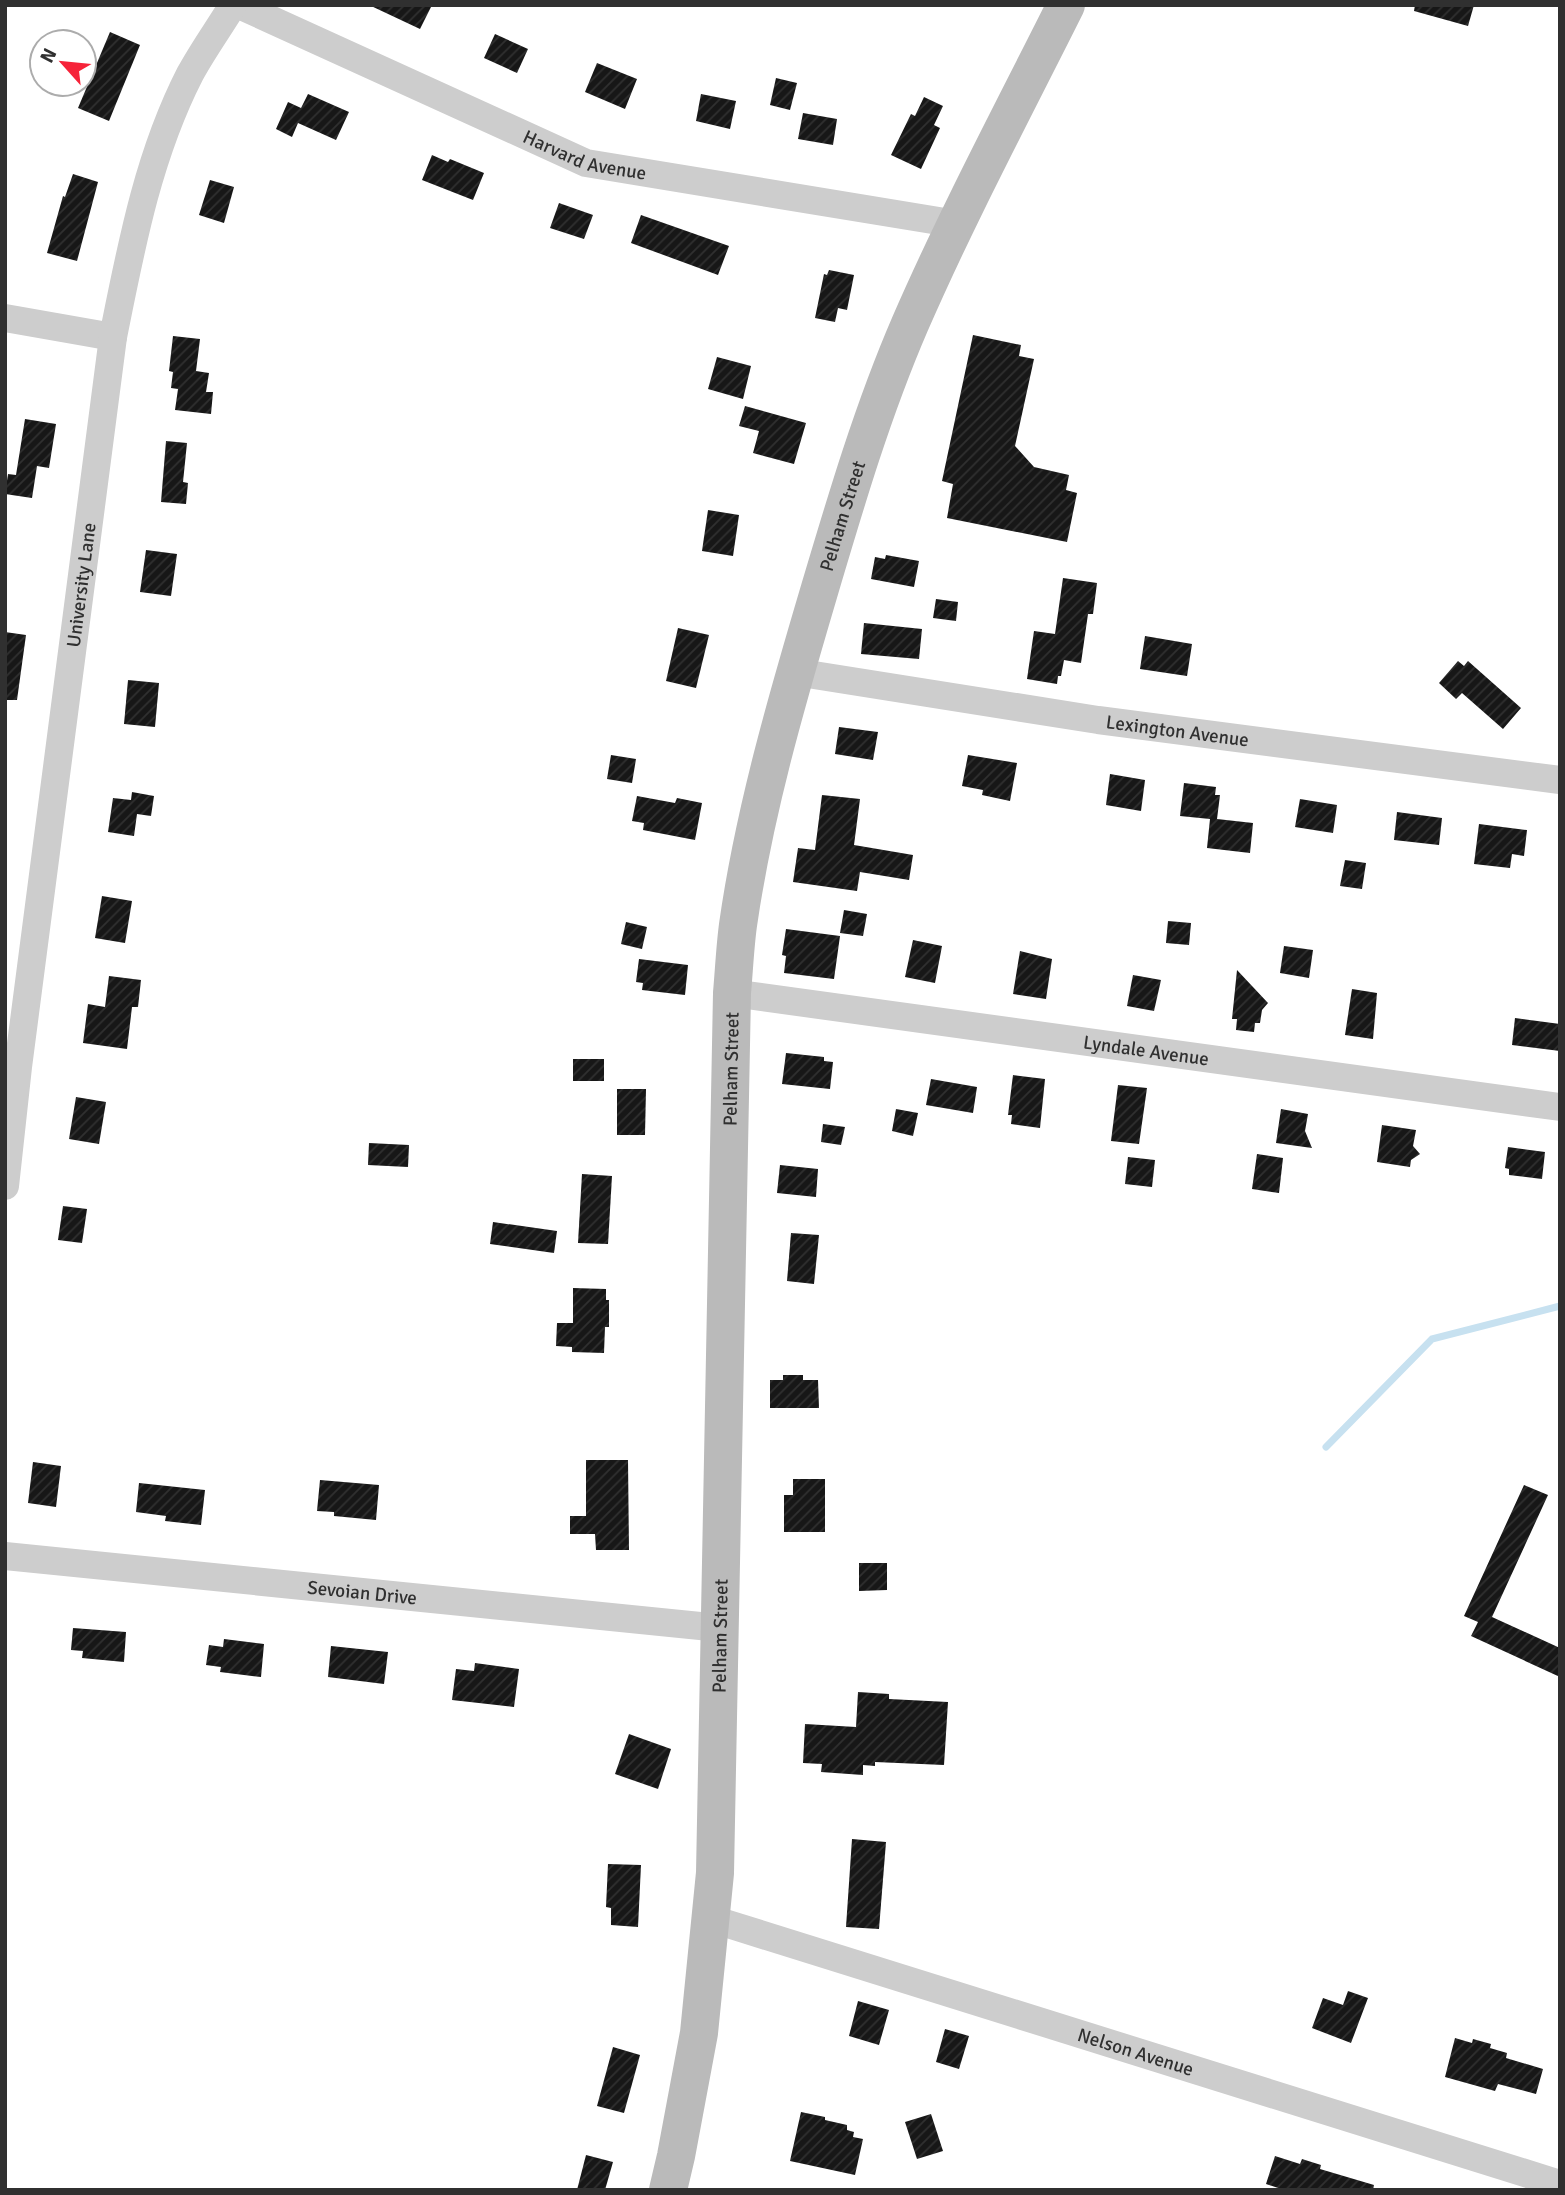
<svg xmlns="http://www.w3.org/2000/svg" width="1565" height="2195" font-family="Signika,sans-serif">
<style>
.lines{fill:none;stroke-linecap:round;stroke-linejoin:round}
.stream{stroke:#c7e1f0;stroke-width:7}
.building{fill:url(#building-hatch)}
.street{stroke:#cdcdcd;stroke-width:28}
.secondary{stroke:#bababa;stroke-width:38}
.labels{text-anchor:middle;stroke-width:7;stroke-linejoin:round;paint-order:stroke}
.street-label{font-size:19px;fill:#303030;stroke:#fff}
</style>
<defs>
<pattern id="building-hatch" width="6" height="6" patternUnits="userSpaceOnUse" patternTransform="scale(1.75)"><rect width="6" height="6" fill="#171717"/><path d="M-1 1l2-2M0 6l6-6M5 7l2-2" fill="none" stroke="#303030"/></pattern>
</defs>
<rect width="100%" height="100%" fill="#fff"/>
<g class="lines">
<!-- stream -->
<path class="stream" d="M 1326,1447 L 1432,1339 L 1560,1306"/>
</g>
<!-- building -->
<g class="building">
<path d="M 369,5 L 432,5 L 420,29 Z"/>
<path d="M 1415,5 L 1474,5 L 1468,26 L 1414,11 Z"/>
<path d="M 110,32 L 140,45 L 109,121 L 78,108 Z"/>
<path d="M 495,34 L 528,49 L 517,73 L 484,58 Z"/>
<path d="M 597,63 L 637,79 L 625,109 L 585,92 Z"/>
<path d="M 776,78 L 797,83 L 790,110 L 770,105 Z"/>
<path d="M 308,94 L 349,112 L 336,140 L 298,123 L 292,137 L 276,129 L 288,102 L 301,108 Z"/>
<path d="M 701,94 L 736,101 L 730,129 L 696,121 Z"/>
<path d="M 924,97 L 943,106 L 934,125 L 940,128 L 921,169 L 891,155 L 911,114 L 915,116 Z"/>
<path d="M 803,113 L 837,119 L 833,145 L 798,139 Z"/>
<path d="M 432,155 L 448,162 L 450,159 L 484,173 L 473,200 L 422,180 Z"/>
<path d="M 73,174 L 98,182 L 77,261 L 47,253 L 63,196 L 65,197 Z"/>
<path d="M 210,180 L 234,187 L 224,223 L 199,215 Z"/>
<path d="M 559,203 L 593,215 L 584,239 L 550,228 Z"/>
<path d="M 641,215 L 729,246 L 718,275 L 631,243 Z"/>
<path d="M 829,270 L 854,275 L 847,310 L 838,308 L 835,322 L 815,318 L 824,274 L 827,275 Z"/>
<path d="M 973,335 L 1021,345 L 1019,356 L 1034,359 L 1015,446 L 1034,467 L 1069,475 L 1066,490 L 1077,493 L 1067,542 L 947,518 L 953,484 L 942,481 Z"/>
<path d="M 173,336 L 200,339 L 196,371 L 209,373 L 206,392 L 213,392 L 211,414 L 175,410 L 178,389 L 171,388 L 173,372 L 169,371 Z"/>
<path d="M 717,357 L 751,366 L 743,399 L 708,389 Z"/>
<path d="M 745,406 L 806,423 L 794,464 L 753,453 L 759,431 L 739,426 Z"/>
<path d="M 25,419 L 56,424 L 49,468 L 37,466 L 32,498 L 5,494 L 8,474 L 16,475 Z"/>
<path d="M 166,441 L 187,443 L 183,482 L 188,483 L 186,504 L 161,502 Z"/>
<path d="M 708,510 L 739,515 L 733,556 L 702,551 Z"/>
<path d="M 146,550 L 177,554 L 171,596 L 140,592 Z"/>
<path d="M 886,555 L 919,561 L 914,587 L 871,579 L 875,557 L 885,559 Z"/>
<path d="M 1063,578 L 1097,583 L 1093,614 L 1088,614 L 1081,663 L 1064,660 L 1061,676 L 1058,676 L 1057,684 L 1027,679 L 1034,631 L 1055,634 Z"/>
<path d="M 936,599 L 958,602 L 956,621 L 933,618 Z"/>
<path d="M 864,623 L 922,629 L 919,659 L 861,654 Z"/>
<path d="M 678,628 L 709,635 L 696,688 L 666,681 Z"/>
<path d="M 5,632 L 26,635 L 17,700 L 5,700 Z"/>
<path d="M 1145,636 L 1192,644 L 1187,676 L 1140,669 Z"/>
<path d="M 1458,661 L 1464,666 L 1468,661 L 1521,708 L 1503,729 L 1462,693 L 1456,699 L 1439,683 Z"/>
<path d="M 128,680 L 159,683 L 155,727 L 124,724 Z"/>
<path d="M 839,727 L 878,732 L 873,760 L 835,754 Z"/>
<path d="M 611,755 L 636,759 L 632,783 L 607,779 Z"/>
<path d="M 968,755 L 1017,763 L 1010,801 L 982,795 L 983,790 L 962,786 Z"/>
<path d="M 1110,774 L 1145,780 L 1141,811 L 1106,805 Z"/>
<path d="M 1184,783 L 1216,787 L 1215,795 L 1220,795 L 1217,819 L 1253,823 L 1250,853 L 1207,848 L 1210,819 L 1180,816 Z"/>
<path d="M 132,792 L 154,796 L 151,816 L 137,814 L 134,836 L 108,832 L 113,798 L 131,800 Z"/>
<path d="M 822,795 L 860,799 L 854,845 L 913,855 L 909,880 L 860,872 L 857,891 L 793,882 L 798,848 L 815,850 Z"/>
<path d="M 637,796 L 675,803 L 677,798 L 702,803 L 695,840 L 643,830 L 644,823 L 632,821 Z"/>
<path d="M 1300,799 L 1337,805 L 1333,833 L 1295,827 Z"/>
<path d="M 1397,812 L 1442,818 L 1439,845 L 1394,840 Z"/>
<path d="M 1479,824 L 1527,830 L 1524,856 L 1512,854 L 1510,868 L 1474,864 Z"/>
<path d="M 1345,860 L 1366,863 L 1362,889 L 1340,886 Z"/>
<path d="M 102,896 L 132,901 L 125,943 L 95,938 Z"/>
<path d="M 844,910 L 867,914 L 863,936 L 840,933 Z"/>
<path d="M 1168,921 L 1191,923 L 1189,945 L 1166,943 Z"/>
<path d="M 626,922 L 647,927 L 642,949 L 621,944 Z"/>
<path d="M 786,929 L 840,936 L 834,979 L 784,973 L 786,956 L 782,955 Z"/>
<path d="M 913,940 L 942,946 L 935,983 L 905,977 Z"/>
<path d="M 1284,946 L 1313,950 L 1309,978 L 1280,973 Z"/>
<path d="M 1020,951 L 1052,959 L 1046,999 L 1013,994 Z"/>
<path d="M 639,959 L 688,965 L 685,995 L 642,990 L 643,983 L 636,982 Z"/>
<path d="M 1237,970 L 1268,1003 L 1262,1010 L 1260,1023 L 1255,1023 L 1254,1032 L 1236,1030 L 1237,1019 L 1232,1019 Z"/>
<path d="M 1133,975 L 1161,980 L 1154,1011 L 1127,1006 Z"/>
<path d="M 109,976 L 141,980 L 138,1007 L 132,1007 L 127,1049 L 83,1043 L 88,1004 L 105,1007 Z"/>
<path d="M 1352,989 L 1377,993 L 1373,1039 L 1345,1035 Z"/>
<path d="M 1515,1018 L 1560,1024 L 1560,1051 L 1512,1045 Z"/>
<path d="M 786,1053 L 824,1057 L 824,1061 L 833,1062 L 830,1089 L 782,1084 Z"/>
<rect x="573" y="1059" width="31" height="22"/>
<path d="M 1013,1075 L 1045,1079 L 1040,1128 L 1011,1124 L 1012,1115 L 1008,1115 Z"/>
<path d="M 931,1079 L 977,1087 L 973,1113 L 926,1105 Z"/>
<path d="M 1118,1085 L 1147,1088 L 1139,1144 L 1111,1141 Z"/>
<path d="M 617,1089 L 646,1089 L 645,1135 L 617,1135 Z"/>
<path d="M 76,1097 L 106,1102 L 99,1144 L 69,1139 Z"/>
<path d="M 896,1109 L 918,1113 L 913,1136 L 892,1131 Z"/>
<path d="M 1281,1109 L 1308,1114 L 1305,1131 L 1312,1148 L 1276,1143 Z"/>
<path d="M 823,1124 L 845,1127 L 841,1145 L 821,1142 Z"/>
<path d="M 1382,1125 L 1416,1130 L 1413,1146 L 1420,1154 L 1411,1160 L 1410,1167 L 1377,1162 Z"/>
<path d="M 369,1143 L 409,1145 L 408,1167 L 368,1165 Z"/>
<path d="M 1508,1147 L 1545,1152 L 1542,1179 L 1509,1175 L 1509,1169 L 1505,1168 Z"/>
<path d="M 1257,1154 L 1283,1158 L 1279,1193 L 1252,1189 Z"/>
<path d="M 1128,1157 L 1155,1160 L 1152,1187 L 1125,1184 Z"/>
<path d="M 780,1165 L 818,1169 L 816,1197 L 777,1193 Z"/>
<path d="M 582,1174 L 612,1176 L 608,1244 L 578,1243 Z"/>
<path d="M 63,1206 L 87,1209 L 82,1243 L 58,1240 Z"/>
<path d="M 493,1222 L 557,1231 L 554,1253 L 490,1244 Z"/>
<path d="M 791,1233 L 819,1235 L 814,1284 L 787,1281 Z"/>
<path d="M 573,1288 L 606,1289 L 606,1300 L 609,1300 L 609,1327 L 605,1327 L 604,1353 L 572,1352 L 572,1347 L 556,1346 L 557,1323 L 573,1323 Z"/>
<path d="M 783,1375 L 803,1375 L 803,1380 L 818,1380 L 819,1408 L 770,1408 L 770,1380 L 783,1380 Z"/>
<path d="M 586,1460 L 628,1460 L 629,1550 L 596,1550 L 595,1534 L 570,1534 L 570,1516 L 586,1516 Z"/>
<path d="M 33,1462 L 61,1466 L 56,1507 L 28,1503 Z"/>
<path d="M 793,1479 L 825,1479 L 825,1532 L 784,1532 L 784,1495 L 793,1495 Z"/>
<path d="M 320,1480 L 379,1485 L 376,1520 L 334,1516 L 334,1512 L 317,1511 Z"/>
<path d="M 139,1483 L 205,1490 L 201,1525 L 165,1521 L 166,1516 L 136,1512 Z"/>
<path d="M 1524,1485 L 1548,1495 L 1492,1617 L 1560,1648 L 1560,1677 L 1471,1636 L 1478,1622 L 1464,1616 Z"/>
<path d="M 859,1563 L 887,1563 L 887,1590 L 859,1591 Z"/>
<path d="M 73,1628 L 126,1632 L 124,1662 L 82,1658 L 83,1651 L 71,1650 Z"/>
<path d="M 224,1639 L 264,1644 L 261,1677 L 220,1672 L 221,1667 L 206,1665 L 209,1645 L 223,1647 Z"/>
<path d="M 331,1646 L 388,1652 L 384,1684 L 328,1677 Z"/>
<path d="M 475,1663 L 519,1669 L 514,1707 L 452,1700 L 456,1669 L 474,1671 Z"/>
<path d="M 858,1692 L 889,1694 L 889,1699 L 948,1702 L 944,1765 L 875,1762 L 875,1766 L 863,1765 L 863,1775 L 821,1772 L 822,1764 L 803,1763 L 805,1724 L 856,1727 Z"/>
<path d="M 629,1734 L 671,1749 L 658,1789 L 615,1774 Z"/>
<path d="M 852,1839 L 886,1842 L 879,1929 L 846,1927 Z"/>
<path d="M 608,1864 L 641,1865 L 638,1927 L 611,1925 L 611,1908 L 606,1907 Z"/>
<path d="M 1348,1991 L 1368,1998 L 1351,2043 L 1312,2028 L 1323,1998 L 1343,2005 Z"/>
<path d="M 858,2001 L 889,2010 L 879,2045 L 849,2036 Z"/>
<path d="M 945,2029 L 969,2036 L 959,2069 L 936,2062 Z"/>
<path d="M 1455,2038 L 1472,2043 L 1473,2039 L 1491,2044 L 1490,2048 L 1507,2053 L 1506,2058 L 1543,2069 L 1536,2094 L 1498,2084 L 1495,2091 L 1445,2077 Z"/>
<path d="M 613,2047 L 640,2055 L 624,2113 L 597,2106 Z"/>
<path d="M 801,2112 L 825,2117 L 825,2120 L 847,2125 L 847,2130 L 854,2132 L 853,2137 L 863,2139 L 855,2175 L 790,2161 Z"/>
<path d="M 931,2114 L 943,2151 L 917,2159 L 905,2122 Z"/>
<path d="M 586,2155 L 613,2162 L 605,2190 L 577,2190 Z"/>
<path d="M 1275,2156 L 1300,2164 L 1302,2159 L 1321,2165 L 1320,2169 L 1374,2185 L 1373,2190 L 1284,2190 L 1266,2184 Z"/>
</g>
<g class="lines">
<!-- street -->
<g class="street">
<path id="s1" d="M 239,5 L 586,163 L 957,224"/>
<path d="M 5,318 L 113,337"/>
<path id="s2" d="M 795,672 L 1098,720 L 1560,780"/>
<path id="s3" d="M 732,993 L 1560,1107"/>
<path id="s4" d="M 5,1186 L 18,1067 L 113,337 C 131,247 148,156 190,74 C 203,50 219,28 233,5"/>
<path id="s5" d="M 5,1556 L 720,1628"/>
<path id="s6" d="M 712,1919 L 1560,2184"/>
</g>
<!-- secondary -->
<path class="secondary" id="s7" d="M 668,2190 L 676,2156 L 699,2033 L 715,1873 L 732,993 C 734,971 735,947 738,925 C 754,813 786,703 818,595 C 845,504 872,412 910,324 C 957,216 1013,111 1066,5"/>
</g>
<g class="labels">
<!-- street labels -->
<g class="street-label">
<text dy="7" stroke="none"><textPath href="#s1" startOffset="378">Harvard Avenue</textPath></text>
<text dy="7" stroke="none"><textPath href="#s7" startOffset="1692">Pelham Street</textPath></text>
<text dy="7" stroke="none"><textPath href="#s4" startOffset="606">University Lane</textPath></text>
<text dy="7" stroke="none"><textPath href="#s2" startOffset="387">Lexington Avenue</textPath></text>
<text dy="7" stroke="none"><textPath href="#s3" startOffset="418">Lyndale Avenue</textPath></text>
<text dy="7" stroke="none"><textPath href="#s7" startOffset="1125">Pelham Street</textPath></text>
<text dy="7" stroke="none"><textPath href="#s5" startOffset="359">Sevoian Drive</textPath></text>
<text dy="7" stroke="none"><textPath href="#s7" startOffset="558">Pelham Street</textPath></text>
<text dy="7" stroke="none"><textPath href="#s6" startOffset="444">Nelson Avenue</textPath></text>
</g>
</g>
<!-- border -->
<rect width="1565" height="2195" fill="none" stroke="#303030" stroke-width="14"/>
<!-- north arrow -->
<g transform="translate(63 63) rotate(297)"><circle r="33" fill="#ffffff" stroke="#acacac" stroke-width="2"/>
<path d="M0-5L12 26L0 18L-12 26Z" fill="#f62339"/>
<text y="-10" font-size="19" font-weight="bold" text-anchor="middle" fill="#303030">N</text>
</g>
</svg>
